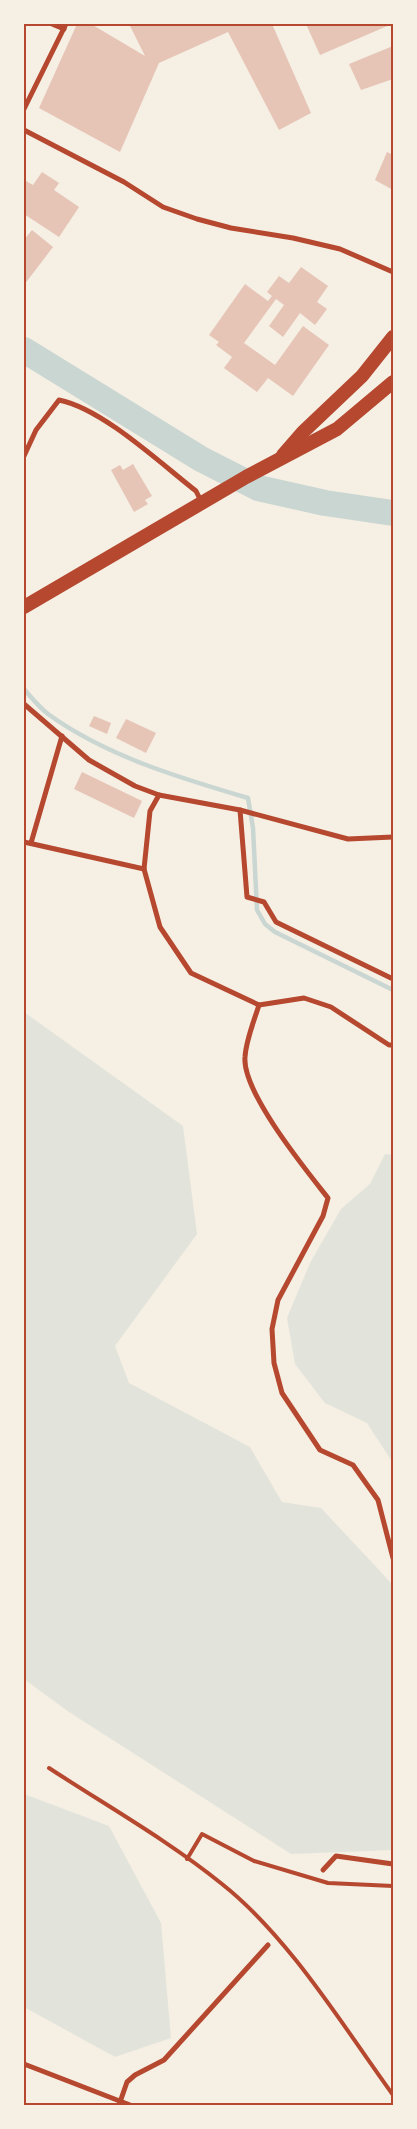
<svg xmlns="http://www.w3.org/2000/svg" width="417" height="2129" font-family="'Zilla Slab',serif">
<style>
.green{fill:#e2e4dc}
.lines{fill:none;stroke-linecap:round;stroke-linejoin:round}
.stream{stroke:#c9d6d2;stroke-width:4.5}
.river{stroke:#c9d6d2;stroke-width:26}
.building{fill:#e6c5b7}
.service{stroke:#b5482f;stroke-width:4}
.minor{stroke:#b5482f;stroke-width:5}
.trunk{stroke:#b5482f;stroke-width:14}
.rail{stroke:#cf8b77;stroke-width:4}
.neatline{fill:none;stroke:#b5482f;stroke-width:2}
</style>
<rect width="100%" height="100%" fill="#f6efe4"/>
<!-- green -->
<g class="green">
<path d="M 24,1012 L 183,1126 L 197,1234 L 115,1346 L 129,1383 L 250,1447 L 282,1502 L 321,1508 L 393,1585 L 393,1850 L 291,1854 L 69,1712 L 24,1679 Z"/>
<path d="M 385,1154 L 393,1155 L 393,1463 L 367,1423 L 325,1403 L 295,1364 L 287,1318 L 310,1263 L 341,1209 L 370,1184 Z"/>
<path d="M 24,1794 L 109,1826 L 161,1923 L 171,2038 L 115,2057 L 24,2007 Z"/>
</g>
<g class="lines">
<!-- stream -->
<path class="stream" d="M 24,689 C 31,697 39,707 48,714 C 106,756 180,778 248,798 L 253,828 L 257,910 L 265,924 L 275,932 L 393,990"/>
<!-- river -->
<path class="river" d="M 24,350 L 201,459 L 258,488 L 325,503 L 393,513"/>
</g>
<!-- building -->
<g class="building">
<path d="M 77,24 L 91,24 L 145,56 L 129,24 L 272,24 L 311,113 L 279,130 L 228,32 L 159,63 L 120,152 L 39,108 Z"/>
<path d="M 306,24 L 392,24 L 320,55 Z"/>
<path d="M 393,46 L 393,79 L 361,90 L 349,64 Z"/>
<path d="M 387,152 L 393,155 L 393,190 L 375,180 Z"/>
<path d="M 42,172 L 59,183 L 54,190 L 79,207 L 59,237 L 24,214 L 24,184 L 26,181 L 33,185 Z"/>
<path d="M 32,230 L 53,247 L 24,285 L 24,240 Z"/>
<path d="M 301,267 L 328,286 L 317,302 L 327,309 L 315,325 L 300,313 L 283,337 L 269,326 L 284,305 L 276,299 L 244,343 L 275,365 L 303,326 L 329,345 L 293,396 L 268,378 L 257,392 L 224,368 L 232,357 L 216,345 L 219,342 L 209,335 L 245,284 L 268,301 L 272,296 L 267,292 L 279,276 L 289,283 Z"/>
<path d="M 133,464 L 152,496 L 145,500 L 148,504 L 134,512 L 111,470 L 120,465 L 123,470 Z"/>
<path d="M 94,716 L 111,723 L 107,734 L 89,726 Z"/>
<path d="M 126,719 L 156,733 L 146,753 L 116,738 Z"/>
<path d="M 82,772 L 142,801 L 134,818 L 74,789 Z"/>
</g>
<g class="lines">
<!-- service -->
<g class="service">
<path d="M 49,1768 C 107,1806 169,1841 222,1884 C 289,1937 343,2026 393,2095"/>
<path d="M 187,1859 L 202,1834 L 254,1861 L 328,1883 L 393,1886"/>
</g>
<!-- minor -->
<g class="minor">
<path d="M 52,24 L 64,29"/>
<path d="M 24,109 L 66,24"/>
<path d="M 24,130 L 124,182 L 163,207 L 197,219 L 231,228 L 293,238 L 340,249 L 393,272"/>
<path d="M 24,456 L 36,430 L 59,400 C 103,409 160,463 196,491 L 201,501"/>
<path d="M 24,704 L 89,760 L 135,786 L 159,795 L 240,810 L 348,839 L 393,837"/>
<path d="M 159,795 L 150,811 L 144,869 L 160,927 L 191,973 L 259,1005 L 304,998 L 331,1007 L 389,1045 L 393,1045"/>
<path d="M 240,810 L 247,897 L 264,902 L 276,922 L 393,979"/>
<path d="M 24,842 L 144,869"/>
<path d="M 31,843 L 62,736"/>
<path d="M 259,1005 C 254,1021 246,1040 245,1057 C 242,1092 306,1170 328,1198 L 323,1216 L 278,1300 L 272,1329 L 274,1363 L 282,1393 L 320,1450 L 353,1465 L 378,1500 L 393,1558"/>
<path d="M 323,1870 L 336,1856 L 393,1864"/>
<path d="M 24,2064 L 130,2105"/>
<path d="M 119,2105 L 127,2082 L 135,2075 L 164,2060 L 268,1945"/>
</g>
<!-- trunk -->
<g class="trunk">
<path d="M 283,455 L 303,432 L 362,376 L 393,337"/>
<path d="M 24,607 L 246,477 L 337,429 L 393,382"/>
</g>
<!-- rail -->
<path class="rail" d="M 24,25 L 24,24"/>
</g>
<!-- border -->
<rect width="417" height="2129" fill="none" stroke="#f6efe4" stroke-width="50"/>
<rect x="25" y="25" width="367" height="2079" class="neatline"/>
</svg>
